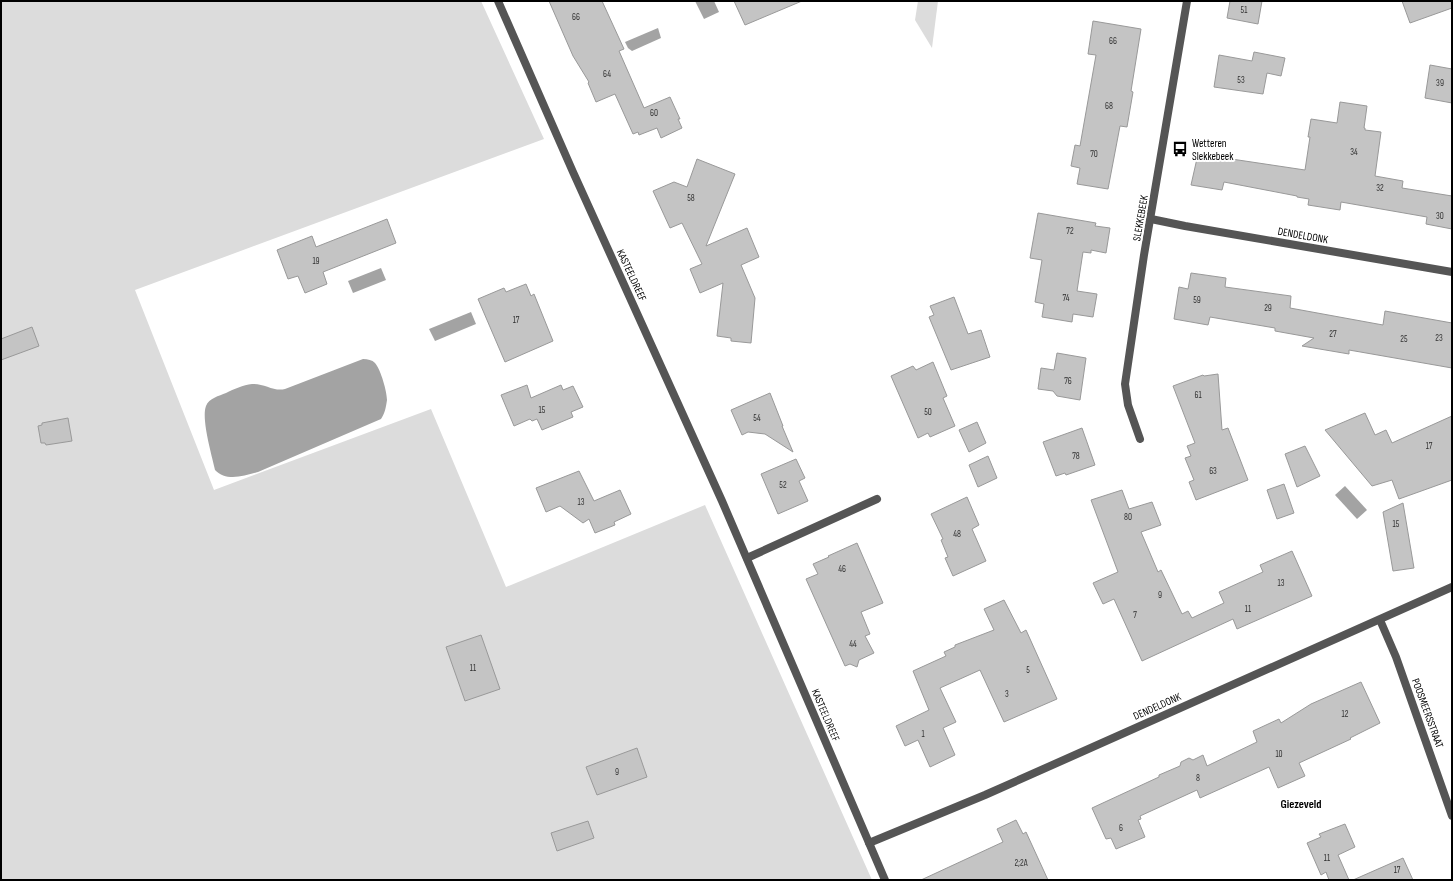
<svg xmlns="http://www.w3.org/2000/svg" width="1453" height="881" font-family="'Sofia Sans Condensed',sans-serif">
<style>
.green{fill:#dcdcdc}
.water{fill:#a3a3a3}
.building{fill:#c4c4c4;stroke:#999}
.lines{fill:none;stroke-linecap:round;stroke-linejoin:round}
.street{stroke:#555;stroke-width:8}
.labels{text-anchor:middle;stroke-width:4;stroke-linejoin:round;paint-order:stroke}
.number-label{font-size:9px;fill:#313131}
.poi-label{font-size:11px;fill:#000;stroke:#fff;text-anchor:start}
.street-label{font-size:11px;fill:#000;stroke:#fff}
.neighbourhood-label{font-size:12px;font-weight:bold;fill:#000;stroke:#fff}
</style>
<rect width="100%" height="100%" fill="#fff"/>
<!-- green -->
<g class="green">
<path d="M 1,1 L 481,1 L 544,139 L 135,290 L 214,490 L 431,409 L 506,587 L 705,505 L 872,880 L 1,880 Z"/>
<path d="M 918,1 L 938,1 L 932,48 L 915,20 Z"/>
</g>
<!-- water -->
<g class="water">
<path d="M 695,1 L 714,1 L 719,12 L 704,19 Z"/>
<path d="M 658,28 L 661,38 L 632,51 L 628,48 L 625,42 Z"/>
<path d="M 381,268 L 386,280 L 353,293 L 348,281 Z"/>
<path d="M 471,312 L 476,324 L 435,341 L 429,329 Z"/>
<path d="M 363,359 C 368,359 372,360 375,363 C 381,370 387,392 387,400 C 386,407 385,413 381,419 L 258,472 C 244,476 226,482 215,470 C 212,456 201,419 206,406 C 209,398 219,396 226,393 C 234,389 243,385 252,384 C 264,383 274,392 285,389 Z"/>
<path d="M 1345,486 L 1367,510 L 1357,519 L 1335,495 Z"/>
</g>
<!-- building -->
<g class="building">
<path d="M 549,1 L 602,1 L 624,49 L 619,51 L 644,108 L 670,97 L 680,119 L 678,119 L 682,128 L 661,138 L 657,128 L 639,135 L 638,132 L 633,134 L 615,94 L 596,102 L 588,83 L 589,82 L 573,56 Z"/>
<path d="M 734,1 L 802,1 L 745,25 Z"/>
<path d="M 1230,1 L 1262,1 L 1258,24 L 1227,18 Z"/>
<path d="M 1402,1 L 1452,1 L 1452,8 L 1410,23 Z"/>
<path d="M 1093,21 L 1141,29 L 1131,91 L 1133,92 L 1127,127 L 1120,126 L 1108,189 L 1077,184 L 1080,168 L 1071,166 L 1075,145 L 1080,146 L 1096,55 L 1088,54 Z"/>
<path d="M 1254,52 L 1285,58 L 1281,76 L 1267,73 L 1263,94 L 1214,87 L 1219,55 L 1252,61 Z"/>
<path d="M 1430,65 L 1452,69 L 1452,103 L 1425,98 Z"/>
<path d="M 1340,102 L 1367,106 L 1364,128 L 1365,128 L 1365,130 L 1381,132 L 1375,176 L 1403,181 L 1402,188 L 1452,196 L 1452,229 L 1426,224 L 1427,217 L 1341,202 L 1340,210 L 1308,205 L 1309,199 L 1297,197 L 1297,196 L 1224,182 L 1222,190 L 1191,185 L 1198,154 L 1305,170 L 1310,137 L 1308,137 L 1311,119 L 1337,123 Z"/>
<path d="M 697,159 L 735,174 L 706,246 L 747,228 L 759,257 L 741,265 L 755,298 L 751,343 L 731,341 L 731,338 L 717,336 L 723,283 L 700,293 L 690,269 L 702,264 L 682,223 L 670,228 L 653,191 L 674,182 L 687,187 Z"/>
<path d="M 1038,213 L 1096,223 L 1095,226 L 1110,228 L 1106,253 L 1091,250 L 1091,253 L 1083,252 L 1077,291 L 1097,294 L 1093,317 L 1073,314 L 1072,322 L 1042,317 L 1044,304 L 1035,302 L 1042,260 L 1030,258 Z"/>
<path d="M 387,219 L 396,243 L 323,272 L 327,284 L 305,293 L 298,276 L 288,279 L 277,250 L 312,236 L 316,247 Z"/>
<path d="M 1191,273 L 1226,278 L 1225,287 L 1291,296 L 1290,308 L 1383,325 L 1385,311 L 1452,323 L 1452,368 L 1349,350 L 1349,354 L 1302,346 L 1314,338 L 1275,331 L 1275,328 L 1210,317 L 1208,325 L 1174,319 L 1179,287 L 1188,289 Z"/>
<path d="M 526,284 L 531,296 L 534,294 L 553,341 L 505,362 L 478,299 L 504,288 L 506,292 Z"/>
<path d="M 954,297 L 968,334 L 981,330 L 990,357 L 951,370 L 929,317 L 934,315 L 930,306 Z"/>
<path d="M 32,327 L 39,346 L 1,360 L 1,339 Z"/>
<path d="M 1057,353 L 1086,358 L 1080,400 L 1057,396 L 1053,391 L 1038,389 L 1041,368 L 1054,370 Z"/>
<path d="M 933,362 L 947,396 L 943,398 L 955,426 L 930,437 L 928,433 L 918,438 L 891,376 L 913,366 L 916,370 Z"/>
<path d="M 1218,374 L 1222,430 L 1228,428 L 1248,480 L 1196,500 L 1189,482 L 1194,480 L 1185,458 L 1191,456 L 1187,446 L 1195,443 L 1173,386 L 1203,375 L 1204,376 Z"/>
<path d="M 527,385 L 531,398 L 561,385 L 563,390 L 573,386 L 583,407 L 571,412 L 573,417 L 542,430 L 537,419 L 532,421 L 530,419 L 514,426 L 501,395 Z"/>
<path d="M 770,393 L 783,426 L 782,426 L 793,452 L 765,434 L 748,432 L 742,435 L 731,410 Z"/>
<path d="M 1365,413 L 1375,435 L 1386,430 L 1392,443 L 1452,416 L 1452,480 L 1399,499 L 1392,480 L 1372,486 L 1325,430 Z"/>
<path d="M 68,418 L 72,441 L 46,445 L 45,443 L 41,443 L 38,426 L 42,425 L 42,423 Z"/>
<path d="M 977,422 L 986,443 L 969,452 L 959,430 Z"/>
<path d="M 1082,428 L 1095,465 L 1066,475 L 1065,473 L 1056,476 L 1043,442 Z"/>
<path d="M 1305,446 L 1320,476 L 1297,487 L 1285,454 Z"/>
<path d="M 988,456 L 997,478 L 978,487 L 969,465 Z"/>
<path d="M 796,459 L 805,478 L 799,481 L 808,501 L 778,514 L 761,474 Z"/>
<path d="M 579,471 L 594,501 L 620,490 L 631,514 L 614,522 L 615,525 L 595,533 L 589,519 L 583,523 L 560,506 L 546,512 L 536,488 Z"/>
<path d="M 1284,484 L 1294,513 L 1277,519 L 1267,490 Z"/>
<path d="M 1122,490 L 1129,509 L 1152,502 L 1161,525 L 1141,532 L 1158,572 L 1161,570 L 1182,614 L 1188,611 L 1192,618 L 1224,603 L 1219,592 L 1263,572 L 1260,565 L 1292,551 L 1312,596 L 1237,629 L 1233,619 L 1142,661 L 1114,599 L 1103,604 L 1093,583 L 1118,572 L 1091,500 Z"/>
<path d="M 967,497 L 979,525 L 972,529 L 986,561 L 953,576 L 945,558 L 948,557 L 941,540 L 943,539 L 931,514 Z"/>
<path d="M 1403,503 L 1414,568 L 1393,571 L 1383,512 Z"/>
<path d="M 857,543 L 883,603 L 861,612 L 870,634 L 865,636 L 874,653 L 859,660 L 857,667 L 850,664 L 845,666 L 806,579 L 818,574 L 813,564 L 829,557 L 828,556 Z"/>
<path d="M 1004,600 L 1021,633 L 1026,630 L 1057,699 L 1004,722 L 980,670 L 940,688 L 956,722 L 943,728 L 955,755 L 930,767 L 918,740 L 905,746 L 896,726 L 929,710 L 913,671 L 946,656 L 944,652 L 955,647 L 955,645 L 994,630 L 984,609 Z"/>
<path d="M 481,635 L 500,689 L 465,701 L 446,647 Z"/>
<path d="M 1361,682 L 1380,723 L 1350,738 L 1351,739 L 1299,763 L 1305,776 L 1278,788 L 1269,767 L 1200,798 L 1197,790 L 1140,816 L 1141,819 L 1138,820 L 1145,837 L 1116,849 L 1111,838 L 1106,839 L 1092,808 L 1159,777 L 1159,775 L 1180,766 L 1181,762 L 1189,758 L 1193,760 L 1203,755 L 1207,766 L 1257,742 L 1253,731 L 1279,719 L 1281,723 L 1311,704 Z"/>
<path d="M 637,748 L 647,777 L 597,795 L 586,767 Z"/>
<path d="M 1016,820 L 1023,834 L 1026,832 L 1048,880 L 921,880 L 1003,842 L 997,829 Z"/>
<path d="M 588,821 L 594,838 L 557,851 L 551,833 Z"/>
<path d="M 1345,824 L 1355,847 L 1338,855 L 1349,880 L 1329,880 L 1326,872 L 1321,875 L 1307,843 L 1321,837 L 1319,834 Z"/>
<path d="M 1403,858 L 1413,880 L 1353,880 Z"/>
</g>
<g class="lines">
<!-- street -->
<g class="street">
<path d="M 498,1 L 573,172 L 722,501 L 885,880"/>
<path d="M 1151,219 L 1185,226 L 1452,272"/>
<path d="M 1140,439 L 1128,405 L 1125,384 L 1144,255 L 1187,1"/>
<path d="M 747,558 L 877,499"/>
<path d="M 1380,620 L 1396,657 L 1452,816"/>
<path d="M 869,843 L 985,795 L 1452,587"/>
</g>
</g>
<!-- icons -->
<defs>
<symbol id="bus-bare" viewBox="-9 -9 18 18"><path d="M-5-6H5V4H4V6H2V4H-2V6H-4V4H-5ZM-3.5-4V0h7V-4ZM-3.5 1.2v1.5H-2V1.2ZM2 1.2v1.5H3.5V1.2Z" fill="#000" stroke="#fff" stroke-width="2.5" paint-order="stroke"/></symbol>
</defs>
<g fill-rule="evenodd">
<use href="#bus-bare" x="1169" y="138" width="22" height="22"/>
</g>
<g class="labels">
<!-- number labels -->
<g class="number-label">
<text x="1244" y="13">51</text>
<text x="576" y="20">66</text>
<text x="1113" y="44">66</text>
<text x="607" y="77">64</text>
<text x="1241" y="83">53</text>
<text x="1440" y="86">39</text>
<text x="1109" y="109">68</text>
<text x="654" y="116">60</text>
<text x="1354" y="155">34</text>
<text x="1094" y="157">70</text>
<text x="1380" y="191">32</text>
<text x="691" y="201">58</text>
<text x="1440" y="219">30</text>
<text x="1070" y="234">72</text>
<text x="316" y="264">19</text>
<text x="1066" y="301">74</text>
<text x="1197" y="303">59</text>
<text x="1268" y="311">29</text>
<text x="516" y="323">17</text>
<text x="1333" y="337">27</text>
<text x="1439" y="341">23</text>
<text x="1404" y="342">25</text>
<text x="1068" y="384">76</text>
<text x="1198" y="398">61</text>
<text x="542" y="413">15</text>
<text x="928" y="415">50</text>
<text x="757" y="421">54</text>
<text x="1429" y="449">17</text>
<text x="1076" y="459">78</text>
<text x="1213" y="474">63</text>
<text x="783" y="488">52</text>
<text x="581" y="505">13</text>
<text x="1128" y="520">80</text>
<text x="1396" y="527">15</text>
<text x="957" y="537">48</text>
<text x="842" y="572">46</text>
<text x="1281" y="586">13</text>
<text x="1160" y="598">9</text>
<text x="1248" y="612">11</text>
<text x="1135" y="618">7</text>
<text x="853" y="647">44</text>
<text x="473" y="671">11</text>
<text x="1028" y="673">5</text>
<text x="1007" y="697">3</text>
<text x="1345" y="717">12</text>
<text x="923" y="737">1</text>
<text x="1279" y="757">10</text>
<text x="617" y="775">9</text>
<text x="1198" y="781">8</text>
<text x="1121" y="831">6</text>
<text x="1327" y="861">11</text>
<text x="1021" y="866">2;2A</text>
<text x="1397" y="873">17</text>
</g>
<!-- poi labels -->
<g class="poi-label">
<text x="1192" y="147">Wetteren<tspan x="1192" dy="13">Slekkebeek</tspan></text>
</g>
<!-- street labels -->
<g class="street-label">
<text transform="translate(1140 218) rotate(-80)" y="4">SLEKKEBEEK</text>
<text transform="translate(1303 235) rotate(10)" y="4">DENDELDONK</text>
<text transform="translate(632 275) rotate(65)" y="4">KASTEELDREEF</text>
<text transform="translate(1157 706) rotate(-24)" y="4">DENDELDONK</text>
<text transform="translate(1428 713) rotate(70)" y="4">POOSMEERSSTRAAT</text>
<text transform="translate(826 715) rotate(67)" y="4">KASTEELDREEF</text>
</g>
<!-- neighbourhood labels -->
<g class="neighbourhood-label">
<text x="1301" y="808">Giezeveld</text>
</g>
</g>
<!-- border -->
<rect width="1453" height="881" fill="none" stroke="#000000" stroke-width="4"/>
</svg>
